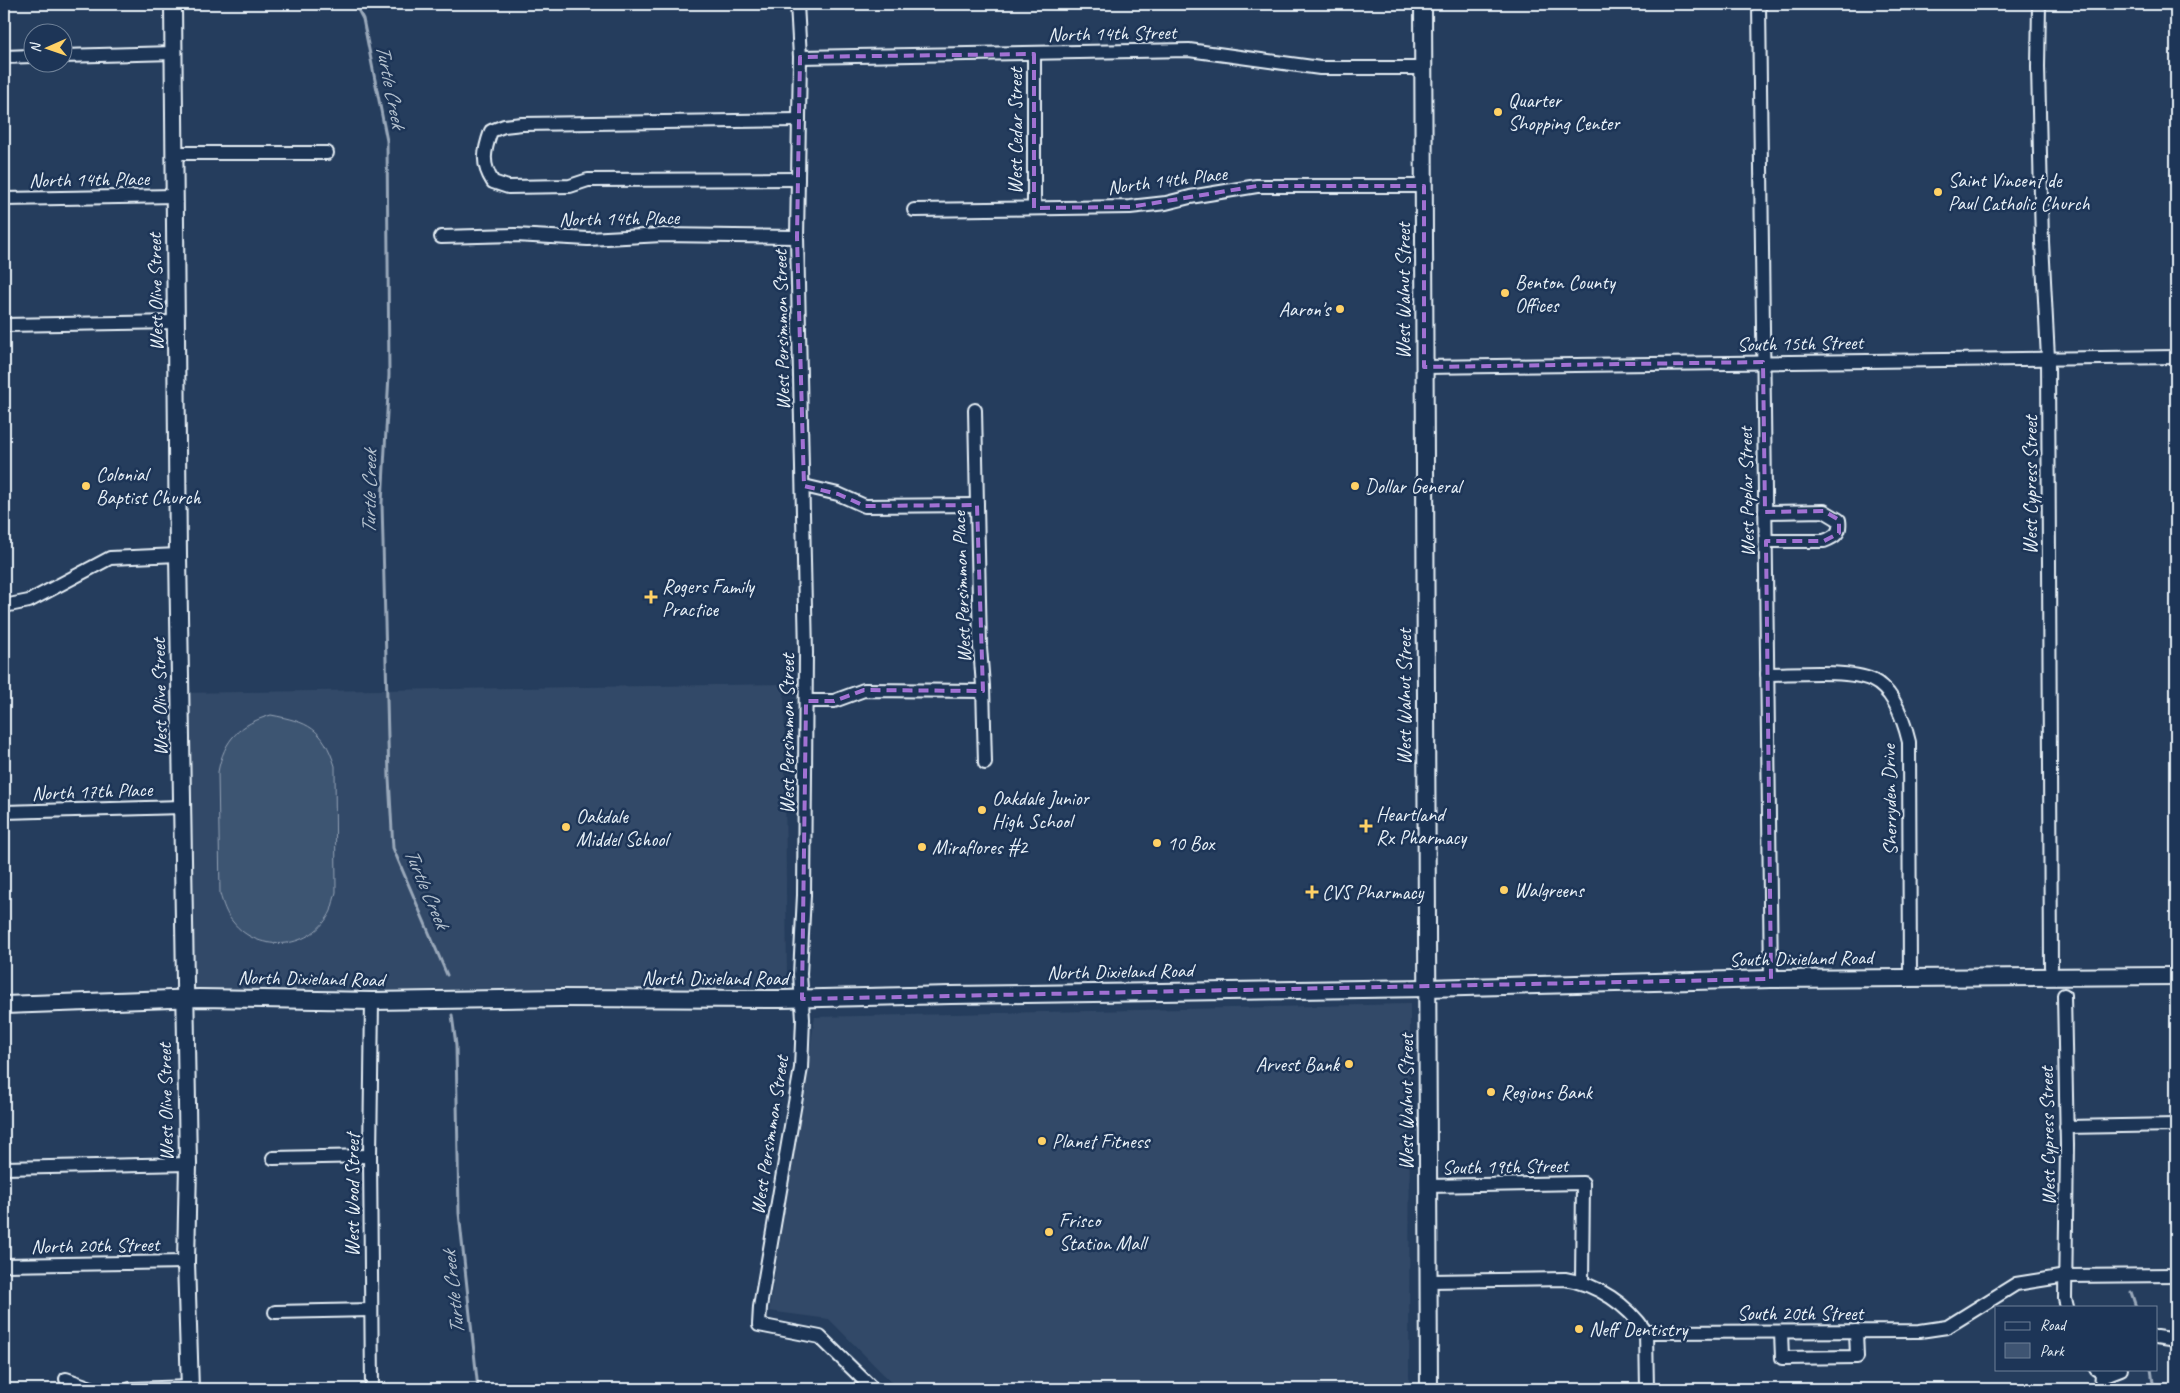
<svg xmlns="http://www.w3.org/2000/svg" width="2180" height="1393" font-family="Caveat,sans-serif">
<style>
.built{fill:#334a68}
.green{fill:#3e5472;stroke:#93a2b5}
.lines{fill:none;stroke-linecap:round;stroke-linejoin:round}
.stream{stroke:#99a8ba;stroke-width:3}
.minor-casing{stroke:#e8f1f8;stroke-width:16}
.major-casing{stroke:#e8f1f8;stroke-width:20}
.minor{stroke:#1d3557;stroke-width:12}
.major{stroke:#1d3557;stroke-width:16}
.marked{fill:none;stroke:#a171d3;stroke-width:4;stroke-dasharray:10 6;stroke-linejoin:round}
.poi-dot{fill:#ffd166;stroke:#1d3557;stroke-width:2}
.labels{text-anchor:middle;stroke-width:5;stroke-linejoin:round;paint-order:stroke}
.street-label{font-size:20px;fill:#e8f1f8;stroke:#1d3557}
.poi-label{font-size:20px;fill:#e8f1f8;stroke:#1d3557;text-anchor:start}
.water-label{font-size:21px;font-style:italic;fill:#b4c1ce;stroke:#1d3557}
</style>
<rect width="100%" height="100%" fill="#253d5d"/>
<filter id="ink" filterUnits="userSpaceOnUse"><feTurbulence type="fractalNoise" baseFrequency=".02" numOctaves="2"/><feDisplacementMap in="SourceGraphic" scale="10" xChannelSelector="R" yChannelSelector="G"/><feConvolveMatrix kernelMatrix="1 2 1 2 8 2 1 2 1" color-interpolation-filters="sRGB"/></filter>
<g filter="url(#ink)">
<!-- built -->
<g class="built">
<path d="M 784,684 L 787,986 L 185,999 L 180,693 Z"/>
<path d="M 1410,1004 L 1409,1389 L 898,1389 L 829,1319 L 769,1311 L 815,1017 Z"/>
</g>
<!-- green -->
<path class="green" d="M 271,715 C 308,722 323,728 335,766 L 336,892 C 334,898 333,905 331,911 C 313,949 259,955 233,922 C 226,914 223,904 220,894 L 218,772 C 224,739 240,724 271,715 Z"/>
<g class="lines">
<!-- stream -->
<g class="stream">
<path d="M 355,4 L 363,19 L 387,141 L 389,375 L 382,503 L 389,778 L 393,848 L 447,975"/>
<path d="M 452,1015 L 456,1045 L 459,1213 L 478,1389"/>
<path d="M 2131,1292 L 2136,1307"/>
<path d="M 2151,1369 L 2154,1389"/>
</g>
<defs>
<g id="minor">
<path d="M 797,4 L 800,57 L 797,237 L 806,653 L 804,895 L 800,974 L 803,1019 L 801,1068 L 760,1307 L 759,1325 L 820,1337 L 873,1389"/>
<path d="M 1759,4 L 1771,979"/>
<path d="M 2039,4 L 2038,67 L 2042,242 L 2048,358 L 2051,967"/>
<path d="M 1034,54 L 1034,208"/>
<path d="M 62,56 L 174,53"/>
<path d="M 4,57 L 32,56"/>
<path d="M 800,57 L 1189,50 L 1320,68 L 1423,68"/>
<path d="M 175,153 L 327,153"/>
<path d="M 798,179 L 588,180 L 570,186 L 508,187 L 493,182 C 481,164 484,151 491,131 L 504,126 L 522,124 L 799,120"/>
<path d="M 4,199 L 176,196"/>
<path d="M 914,210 L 1130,207 L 1166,203 L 1190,197 L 1257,186 L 1424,186"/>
<path d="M 441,237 L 515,235 L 588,239 L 662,235 L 797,237"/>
<path d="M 4,325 L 177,322"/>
<path d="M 1424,367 L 2176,357"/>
<path d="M 975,410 L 980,647 L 983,686 L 985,763"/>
<path d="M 804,486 L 838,494 L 865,506 L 977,505"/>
<path d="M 1765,512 L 1824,511 L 1839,520 C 1841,533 1835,537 1824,541 L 1766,541"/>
<path d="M 4,606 L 29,601 L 110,558 L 178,555"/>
<path d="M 1767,674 C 1794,674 1849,669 1872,680 C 1894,690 1904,721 1909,742 L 1910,977"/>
<path d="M 806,701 L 834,701 L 864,690 L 983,691"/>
<path d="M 4,812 L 182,807"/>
<path d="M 2064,995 L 2067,1145 L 2065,1299 L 2067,1307"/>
<path d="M 2066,1127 L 2176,1125"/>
<path d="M 273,1158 L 370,1156"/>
<path d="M 4,1168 L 188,1164"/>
<path d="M 1428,1186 L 1583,1183 L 1582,1282"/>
<path d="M 4,1265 L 186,1262"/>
<path d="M 1429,1281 L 1565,1279 C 1597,1284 1628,1305 1646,1332"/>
<path d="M 275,1312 L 371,1310"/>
<path d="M 1646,1332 L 1920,1331 L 1947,1327 L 2016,1284 L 2066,1276 L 2176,1275"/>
<path d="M 1646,1332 L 1647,1389"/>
<path d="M 1781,1332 L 1782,1358 L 1857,1357 L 1856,1331"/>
<path d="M 2156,1337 L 2176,1340"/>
<path d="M 2096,1369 L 2108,1374 L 2121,1369"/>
<path d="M 66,1379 L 94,1389"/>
<path d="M 130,1389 L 190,1387"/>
<path d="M 372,1389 L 370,1156 L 372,1001"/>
<path d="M 2101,1389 L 2102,1373"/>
</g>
<g id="major">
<path d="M 173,4 L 178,555 L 188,1164 L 186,1262 L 190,1389"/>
<path d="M 1423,4 L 1429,1389"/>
<path d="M 4,1005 L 199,998 L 372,1001 L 561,998 L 780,999 L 951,995 L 1427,988 L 1771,979 L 2176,976"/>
</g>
</defs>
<!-- minor casing -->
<use href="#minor" class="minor-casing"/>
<!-- major casing -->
<use href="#major" class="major-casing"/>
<!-- minor -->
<use href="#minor" class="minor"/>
<!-- major -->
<use href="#major" class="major"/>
</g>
</g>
<!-- marked area -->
<path class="marked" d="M 1034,54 L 1034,208 L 1130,207 L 1257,186 L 1424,186 L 1424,367 L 1763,362 L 1765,512 L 1824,511 L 1839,520 L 1839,533 L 1824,541 L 1766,541 L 1771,979 L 802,999 L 806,701 L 834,701 L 864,690 L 983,691 L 977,505 L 865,506 L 838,494 L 804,486 L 797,237 L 800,57 Z"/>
<!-- markers -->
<g class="poi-dot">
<circle cx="1498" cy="112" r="5"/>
<circle cx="1938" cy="192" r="5"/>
<circle cx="1505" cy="293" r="5"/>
<circle cx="1340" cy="309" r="5"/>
<circle cx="86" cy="486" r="5"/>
<circle cx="1355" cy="486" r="5"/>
<path d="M648.5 589.5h5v5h5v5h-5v5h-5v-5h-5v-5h5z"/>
<circle cx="982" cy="810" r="5"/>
<path d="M1363.5 818.5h5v5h5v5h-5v5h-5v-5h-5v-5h5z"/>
<circle cx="566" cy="827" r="5"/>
<circle cx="1157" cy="843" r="5"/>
<circle cx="922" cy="847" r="5"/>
<circle cx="1504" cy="890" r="5"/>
<path d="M1309.5 884.5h5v5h5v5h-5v5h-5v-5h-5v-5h5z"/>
<circle cx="1349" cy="1064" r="5"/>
<circle cx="1491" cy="1092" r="5"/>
<circle cx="1042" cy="1141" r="5"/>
<circle cx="1049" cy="1232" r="5"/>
<circle cx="1579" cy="1329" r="5"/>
</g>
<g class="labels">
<!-- street labels -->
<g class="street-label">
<text transform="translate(1112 33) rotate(-1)" y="7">North 14th Street</text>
<text transform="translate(1015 131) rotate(-90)" y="7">West Cedar Street</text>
<text transform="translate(89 179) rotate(-1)" y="7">North 14th Place</text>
<text transform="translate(1167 180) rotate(-7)" y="7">North 14th Place</text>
<text transform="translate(619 218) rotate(-1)" y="7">North 14th Place</text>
<text transform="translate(1403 291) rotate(-90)" y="7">West Walnut Street</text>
<text transform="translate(155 292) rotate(-91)" y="7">West Olive Street</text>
<text transform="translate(781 330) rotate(-91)" y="7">West Persimmon Street</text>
<text transform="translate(1800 343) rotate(-1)" y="7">South 15th Street</text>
<text transform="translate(2030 485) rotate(-90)" y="7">West Cypress Street</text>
<text transform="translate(1746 492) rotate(-91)" y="7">West Poplar Street</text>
<text transform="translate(961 587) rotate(-92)" y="7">West Persimmon Place</text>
<text transform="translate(159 697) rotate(-91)" y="7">West Olive Street</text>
<text transform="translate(1404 697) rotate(-90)" y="7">West Walnut Street</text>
<text transform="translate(787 734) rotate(-90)" y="7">West Persimmon Street</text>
<text transform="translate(92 791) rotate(-2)" y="7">North 17th Place</text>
<text transform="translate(1889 800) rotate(-91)" y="7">Sherryden Drive</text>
<text transform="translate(1801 958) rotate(-1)" y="7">South Dixieland Road</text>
<text transform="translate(1120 971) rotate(-1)" y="7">North Dixieland Road</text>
<text transform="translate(311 978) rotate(1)" y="7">North Dixieland Road</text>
<text x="715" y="985">North Dixieland Road</text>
<text transform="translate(165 1102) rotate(-91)" y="7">West Olive Street</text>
<text transform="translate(1406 1102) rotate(-90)" y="7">West Walnut Street</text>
<text transform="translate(769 1135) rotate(-81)" y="7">West Persimmon Street</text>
<text transform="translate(2047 1136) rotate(-91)" y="7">West Cypress Street</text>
<text transform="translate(1505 1166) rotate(-1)" y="7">South 19th Street</text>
<text transform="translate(352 1195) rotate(-90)" y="7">West Wood Street</text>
<text transform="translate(95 1245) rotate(-1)" y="7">North 20th Street</text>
<text x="1800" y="1320">South 20th Street</text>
</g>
<!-- poi labels -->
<g class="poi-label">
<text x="1508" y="107">Quarter<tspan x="1508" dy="23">Shopping Center</tspan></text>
<text x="1948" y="187">Saint Vincent de<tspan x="1948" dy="23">Paul Catholic Church</tspan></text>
<text x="1515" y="289">Benton County<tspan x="1515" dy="23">Offices</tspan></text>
<text x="1330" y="316" text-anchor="end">Aaron's</text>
<text x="96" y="481">Colonial<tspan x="96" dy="23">Baptist Church</tspan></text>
<text x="1365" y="493">Dollar General</text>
<text x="662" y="593">Rogers Family<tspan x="662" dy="23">Practice</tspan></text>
<text x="992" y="805">Oakdale Junior<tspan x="992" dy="23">High School</tspan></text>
<text x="1376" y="821">Heartland<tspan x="1376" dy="23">Rx Pharmacy</tspan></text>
<text x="576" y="823">Oakdale<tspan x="576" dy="23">Middel School</tspan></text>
<text x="1167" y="850">10 Box</text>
<text x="932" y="854">Miraflores #2</text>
<text x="1514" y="897">Walgreens</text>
<text x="1322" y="899">CVS Pharmacy</text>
<text x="1339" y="1071" text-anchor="end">Arvest Bank</text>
<text x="1501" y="1099">Regions Bank</text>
<text x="1052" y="1148">Planet Fitness</text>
<text x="1059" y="1227">Frisco<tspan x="1059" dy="23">Station Mall</tspan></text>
<text x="1589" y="1336">Neff Dentistry</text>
</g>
<!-- water labels -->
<g class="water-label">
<text transform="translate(391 86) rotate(79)" y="7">Turtle Creek</text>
<text transform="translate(369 492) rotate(-89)" y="7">Turtle Creek</text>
<text transform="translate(427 888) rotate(67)" y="7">Turtle Creek</text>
<text transform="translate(453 1293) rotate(-96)" y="7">Turtle Creek</text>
</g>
</g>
<!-- margin -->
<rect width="2180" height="1393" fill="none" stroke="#1d3557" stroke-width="20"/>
<rect x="10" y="10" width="2160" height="1373" fill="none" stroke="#e8f1f8" stroke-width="2" filter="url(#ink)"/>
<!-- legend -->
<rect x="1995" y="1306" width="162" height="65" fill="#1d3557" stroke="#6e8097"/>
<rect x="2005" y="1322" width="25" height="8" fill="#1d3557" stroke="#6e8097"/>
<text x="2040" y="1330" font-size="15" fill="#e8f1f8">Road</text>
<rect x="2005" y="1343" width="25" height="15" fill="#3e5472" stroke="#6e8097"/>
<text x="2040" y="1356" font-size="15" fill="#e8f1f8">Park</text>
<!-- north arrow -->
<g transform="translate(48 48) rotate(268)"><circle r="24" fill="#1d3557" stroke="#6e8097"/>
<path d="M0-4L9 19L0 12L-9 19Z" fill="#ffd166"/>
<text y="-8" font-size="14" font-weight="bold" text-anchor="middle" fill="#e8f1f8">N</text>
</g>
</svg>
